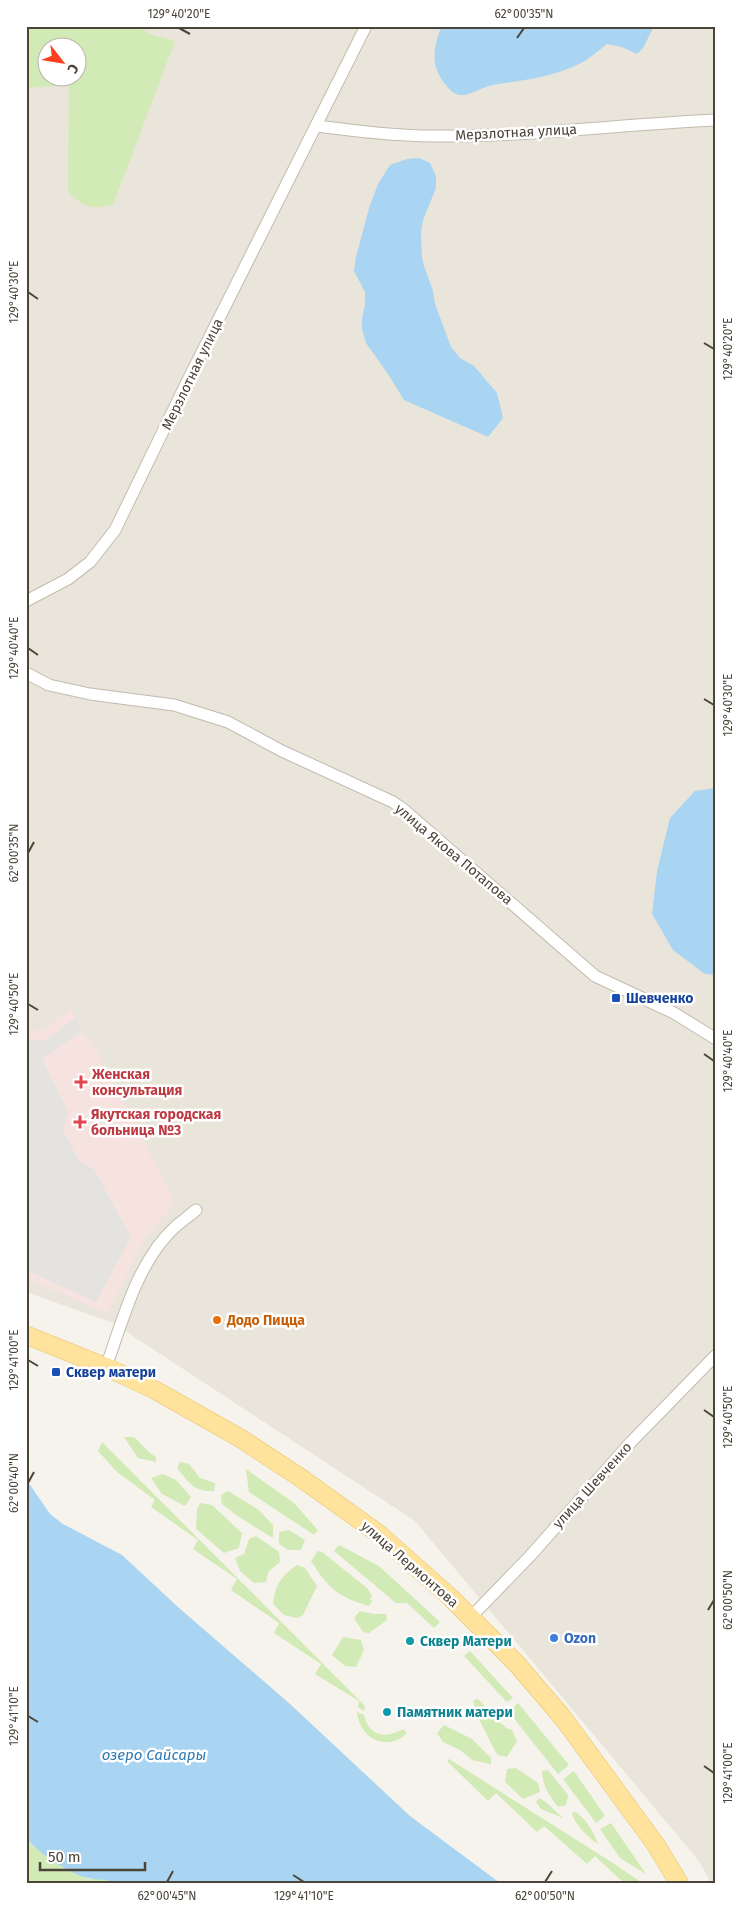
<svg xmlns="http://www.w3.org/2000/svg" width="742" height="1909" font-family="'Fira Sans',sans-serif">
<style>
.residential{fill:#eae5da;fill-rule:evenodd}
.medical{fill:#f6e3e0}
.green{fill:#d2eab5;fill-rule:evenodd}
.parking{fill:#e5e3e0}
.water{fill:#a9d4f2}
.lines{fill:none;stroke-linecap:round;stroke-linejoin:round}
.minor-casing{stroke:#c2bbae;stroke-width:13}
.primary-casing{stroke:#e6c16a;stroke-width:19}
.minor{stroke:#fff;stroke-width:11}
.primary{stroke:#ffe39c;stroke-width:18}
.ticks{fill:none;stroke:#4b4439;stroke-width:2}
.transit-dot{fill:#1a4fb4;stroke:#fff;stroke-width:2}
.health-dot{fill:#e0444e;stroke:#fff;stroke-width:2}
.food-dot{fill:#e8710a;stroke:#fff;stroke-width:2}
.shop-dot{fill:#3f7fe0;stroke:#fff;stroke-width:2}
.culture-dot{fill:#0f9aa8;stroke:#fff;stroke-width:2}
.labels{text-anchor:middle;stroke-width:5;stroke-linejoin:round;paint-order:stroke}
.street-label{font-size:14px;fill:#4b4439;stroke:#fff}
.transit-label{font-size:14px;font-weight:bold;fill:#164399;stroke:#fff;text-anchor:start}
.health-label{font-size:14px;font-weight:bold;fill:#be3a42;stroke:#fff;text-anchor:start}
.food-label{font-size:14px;font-weight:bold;fill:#c56008;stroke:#fff;text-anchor:start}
.shop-label{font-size:14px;font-weight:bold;fill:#366cbe;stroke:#fff;text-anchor:start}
.culture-label{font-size:14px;font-weight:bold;fill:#0d838f;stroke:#fff;text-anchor:start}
.water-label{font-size:15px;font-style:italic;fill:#2e7ab2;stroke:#fff}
.neatline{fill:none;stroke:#4b4439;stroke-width:2}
.ticks-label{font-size:12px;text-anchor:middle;fill:#4b4439}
</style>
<rect width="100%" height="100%" fill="#f6f3ec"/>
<!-- residential -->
<path class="residential" d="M 26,26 L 716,26 L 716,1883 L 711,1883 L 699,1861 L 415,1521 L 113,1323 L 26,1292 ZM 48,48 L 78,48 L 78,78 L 48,78 Z"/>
<!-- medical -->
<path class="medical" d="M 71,1008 L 83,1033 L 92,1041 L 175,1203 L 145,1238 L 108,1313 L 26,1279 L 26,1032 L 44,1030 Z"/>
<!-- green -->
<g class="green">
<path d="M 26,26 L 144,26 L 143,29 L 149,34 L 175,41 L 113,205 C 90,209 85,208 68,192 L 69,85 L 26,88 ZM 48,48 L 78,48 L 78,78 L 48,78 Z"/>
<path d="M 124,1437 L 134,1437 C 142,1444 146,1451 156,1457 L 156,1462 L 138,1458 Z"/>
<path d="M 102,1442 L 365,1706 L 364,1711 L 358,1707 L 359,1701 L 315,1674 L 321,1664 L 274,1633 L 279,1623 L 231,1590 L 237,1579 L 193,1549 L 198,1540 L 151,1507 L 155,1500 L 117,1472 L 98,1451 Z"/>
<path d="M 180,1462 L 189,1464 L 200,1478 L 215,1483 L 214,1491 C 194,1492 189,1483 177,1468 Z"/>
<path d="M 246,1469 L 294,1503 L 318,1530 L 314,1535 L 249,1492 Z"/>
<path d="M 163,1474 L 176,1480 L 191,1497 L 185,1506 L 162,1494 L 151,1478 Z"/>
<path d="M 228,1491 L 259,1510 L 273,1525 L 273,1538 L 236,1515 L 222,1504 L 221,1495 Z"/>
<path d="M 200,1503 L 212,1505 L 242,1533 L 239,1548 L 224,1553 L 196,1529 L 197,1509 Z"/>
<path d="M 289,1530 L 305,1540 L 301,1550 L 288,1550 L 279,1544 L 279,1532 Z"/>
<path d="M 256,1536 L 279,1552 L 280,1562 L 268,1572 L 266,1582 L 254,1583 L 240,1571 L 235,1558 L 244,1554 L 249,1539 Z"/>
<path d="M 339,1545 L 379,1566 L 440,1622 L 434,1628 L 407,1603 L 396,1603 L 334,1551 Z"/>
<path d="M 318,1551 L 322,1552 L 367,1588 L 372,1596 L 370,1599 L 372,1601 L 369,1606 C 338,1597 328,1588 311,1561 Z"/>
<path d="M 297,1565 L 305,1568 L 317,1586 L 303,1615 L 297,1618 L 284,1615 L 273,1604 C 275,1584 281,1577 297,1565 Z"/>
<path d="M 360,1611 L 374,1614 L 386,1614 L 387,1620 L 369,1633 L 363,1632 L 354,1618 Z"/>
<path d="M 343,1637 L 361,1640 L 364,1650 L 356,1667 L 345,1666 L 332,1655 Z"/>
<path d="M 470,1651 L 513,1698 L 507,1702 L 464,1656 Z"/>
<path d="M 478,1699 L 506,1728 L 512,1730 L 517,1741 L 507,1757 L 498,1755 L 496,1753 L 478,1717 L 473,1700 Z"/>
<path d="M 518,1703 L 569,1765 L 558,1774 L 509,1712 Z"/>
<path d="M 357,1712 L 364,1715 C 369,1737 386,1739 403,1729 L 407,1733 C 387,1753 359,1738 357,1712 Z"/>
<path d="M 444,1725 L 472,1739 L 491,1758 L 491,1764 L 472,1760 L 460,1750 L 443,1742 L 437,1733 Z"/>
<path d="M 449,1759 L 616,1865 L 642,1883 L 624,1883 L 595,1856 L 587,1864 L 544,1826 L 537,1832 L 496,1793 L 488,1801 L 447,1761 Z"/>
<path d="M 516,1768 L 538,1783 L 540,1792 L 523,1799 L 505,1782 L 507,1769 Z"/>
<path d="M 548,1770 L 568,1795 L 566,1805 L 558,1807 C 550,1797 542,1785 542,1771 Z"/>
<path d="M 574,1771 L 605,1816 L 596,1823 L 563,1779 Z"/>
<path d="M 539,1798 L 547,1803 L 563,1818 L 541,1809 L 536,1802 Z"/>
<path d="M 574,1811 C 587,1820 592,1829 598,1844 C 586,1836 578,1827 572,1815 Z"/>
<path d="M 611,1823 L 646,1874 L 620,1858 L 600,1829 Z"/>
<path d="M 26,1838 L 32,1845 L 89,1879 L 108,1879 L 115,1883 L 26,1883 Z"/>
</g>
<!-- parking -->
<path class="parking" d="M 76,1018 L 82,1031 L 42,1059 L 68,1111 L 63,1131 L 80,1162 L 94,1169 L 131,1237 L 96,1302 L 26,1270 L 26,1040 L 45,1040 Z"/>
<!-- water -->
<g class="water">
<path d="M 442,26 L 654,26 L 643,48 L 637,54 L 622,47 L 607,44 C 598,51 588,60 579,64 C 551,78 522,80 493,85 C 482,87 470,96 460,95 C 453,94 449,89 445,84 C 430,65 433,47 442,26 Z"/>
<path d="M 419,158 L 430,163 L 436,176 L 436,188 L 423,220 L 421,232 L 422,257 L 424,266 L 433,291 L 435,304 L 451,347 L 460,358 L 474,366 L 497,393 L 503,418 L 488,437 L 404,400 L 388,374 L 366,343 L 362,330 L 362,318 L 365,305 L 365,292 L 354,271 L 356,257 L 369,208 L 378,184 L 390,165 L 407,159 Z"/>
<path d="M 716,788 L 716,975 L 705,974 L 673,950 L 652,914 L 657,871 L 670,818 L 695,791 Z"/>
<path d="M 26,1479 L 50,1514 L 63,1524 L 122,1555 L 179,1608 L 290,1704 L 410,1816 L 500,1883 L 115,1883 C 106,1878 97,1881 88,1878 C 68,1873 39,1853 26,1838 Z"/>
</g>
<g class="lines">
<defs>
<g id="minor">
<path d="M 317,126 C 356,131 395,136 435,136 C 529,137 622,124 716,120"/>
<path d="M 26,601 L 68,579 L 90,562 L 115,530 L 186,384 L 366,26"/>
<path d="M 26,673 L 49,685 L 90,694 L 174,705 L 228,722 L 282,751 L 393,802 L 403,809 L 595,976 L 674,1013 L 716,1039"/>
<path d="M 106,1367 C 123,1320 137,1262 175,1227 C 182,1221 189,1216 196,1210"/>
<path d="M 471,1617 L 531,1555 L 631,1442 L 716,1355"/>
</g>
<path id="primary" d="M 26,1335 L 106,1367 L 153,1389 L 240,1438 L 301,1478 L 379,1534 L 450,1597 L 516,1663 L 563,1718 L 656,1845 L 679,1883"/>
</defs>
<!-- minor casing -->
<use href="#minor" class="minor-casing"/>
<!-- primary casing -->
<use href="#primary" class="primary-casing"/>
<!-- minor -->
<use href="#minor" class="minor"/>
<!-- primary -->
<use href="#primary" class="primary"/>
</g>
<!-- ticks -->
<path class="ticks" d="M 179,28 L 190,34M 517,38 L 524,28M 28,292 L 38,299M 704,343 L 714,349M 28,648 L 38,655M 704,699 L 714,705M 28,853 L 34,842M 28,1004 L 38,1010M 704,1054 L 714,1061M 28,1360 L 38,1366M 704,1410 L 714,1417M 28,1483 L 34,1472M 708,1610 L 714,1600M 28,1716 L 38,1722M 704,1766 L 714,1773M 293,1875 L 304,1882M 167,1882 L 173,1871M 545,1882 L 552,1871"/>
<!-- markers -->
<g class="transit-dot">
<rect x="611" y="993" width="10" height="10" rx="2.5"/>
<rect x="51" y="1367" width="10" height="10" rx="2.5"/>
</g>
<g class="health-dot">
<path d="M78.5 1074.5h5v5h5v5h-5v5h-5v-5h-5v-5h5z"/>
<path d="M77.5 1114.5h5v5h5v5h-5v5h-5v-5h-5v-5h5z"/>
</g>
<circle class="food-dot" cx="217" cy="1320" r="5"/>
<circle class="shop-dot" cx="554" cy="1638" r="5"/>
<g class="culture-dot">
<circle cx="410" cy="1641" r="5"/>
<circle cx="387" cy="1712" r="5"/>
</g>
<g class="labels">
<!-- street labels -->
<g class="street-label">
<text transform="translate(516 132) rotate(-3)" y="5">Мерзлотная улица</text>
<text transform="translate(192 374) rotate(-64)" y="5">Мерзлотная улица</text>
<text transform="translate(454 854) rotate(40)" y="5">улица Якова Потапова</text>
<text transform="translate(592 1485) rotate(-48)" y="5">улица Шевченко</text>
<text transform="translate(410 1564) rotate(41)" y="5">улица Лермонтова</text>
</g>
<!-- transit labels -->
<g class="transit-label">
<text x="626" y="1003">Шевченко</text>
<text x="66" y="1377">Сквер матери</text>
</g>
<!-- health labels -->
<g class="health-label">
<text x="92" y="1079">Женская<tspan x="92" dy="16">консультация</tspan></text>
<text x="91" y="1119">Якутская городская<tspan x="91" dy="16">больница №3</tspan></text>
</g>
<!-- food labels -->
<g class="food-label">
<text x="227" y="1325">Додо Пицца</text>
</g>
<!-- shop labels -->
<g class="shop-label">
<text x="564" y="1643">Ozon</text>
</g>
<!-- culture labels -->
<g class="culture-label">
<text x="420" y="1646">Сквер Матери</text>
<text x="397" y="1717">Памятник матери</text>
</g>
<!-- water labels -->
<g class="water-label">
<text x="154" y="1760">озеро Сайсары</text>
</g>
</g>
<!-- border -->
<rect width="742" height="1909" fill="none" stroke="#ffffff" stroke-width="55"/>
<!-- north arrow -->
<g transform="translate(62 62) rotate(121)"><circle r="24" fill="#ffffff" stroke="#b7b4b0"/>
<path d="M0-4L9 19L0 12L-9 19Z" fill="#fc3f1d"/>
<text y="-8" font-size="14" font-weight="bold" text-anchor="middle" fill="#4b4439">С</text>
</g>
<!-- scale -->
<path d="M40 1862v8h105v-8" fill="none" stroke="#4b4439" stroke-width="2.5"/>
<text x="48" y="1862" font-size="15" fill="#4b4439" stroke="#ffffff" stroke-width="4" paint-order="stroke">50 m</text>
<rect x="28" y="28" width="686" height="1854" class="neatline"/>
<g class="ticks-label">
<text x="179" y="18">129°40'20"E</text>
<text x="524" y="18">62°00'35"N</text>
<text transform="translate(14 292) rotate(-90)" y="4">129°40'30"E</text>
<text transform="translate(728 349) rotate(-90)" y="4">129°40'20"E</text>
<text transform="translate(14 648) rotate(-90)" y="4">129°40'40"E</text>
<text transform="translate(728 705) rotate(-90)" y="4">129°40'30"E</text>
<text transform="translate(14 853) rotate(-90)" y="4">62°00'35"N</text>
<text transform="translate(14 1004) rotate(-90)" y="4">129°40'50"E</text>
<text transform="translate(728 1061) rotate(-90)" y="4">129°40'40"E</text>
<text transform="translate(14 1360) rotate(-90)" y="4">129°41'00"E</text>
<text transform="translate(728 1417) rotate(-90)" y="4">129°40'50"E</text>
<text transform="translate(14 1483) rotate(-90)" y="4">62°00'40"N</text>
<text transform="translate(728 1600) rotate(-90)" y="4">62°00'50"N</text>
<text transform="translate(14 1716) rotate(-90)" y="4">129°41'10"E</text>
<text transform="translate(728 1773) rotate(-90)" y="4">129°41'00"E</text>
<text x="167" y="1900">62°00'45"N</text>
<text x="304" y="1900">129°41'10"E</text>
<text x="545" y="1900">62°00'50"N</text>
</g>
</svg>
